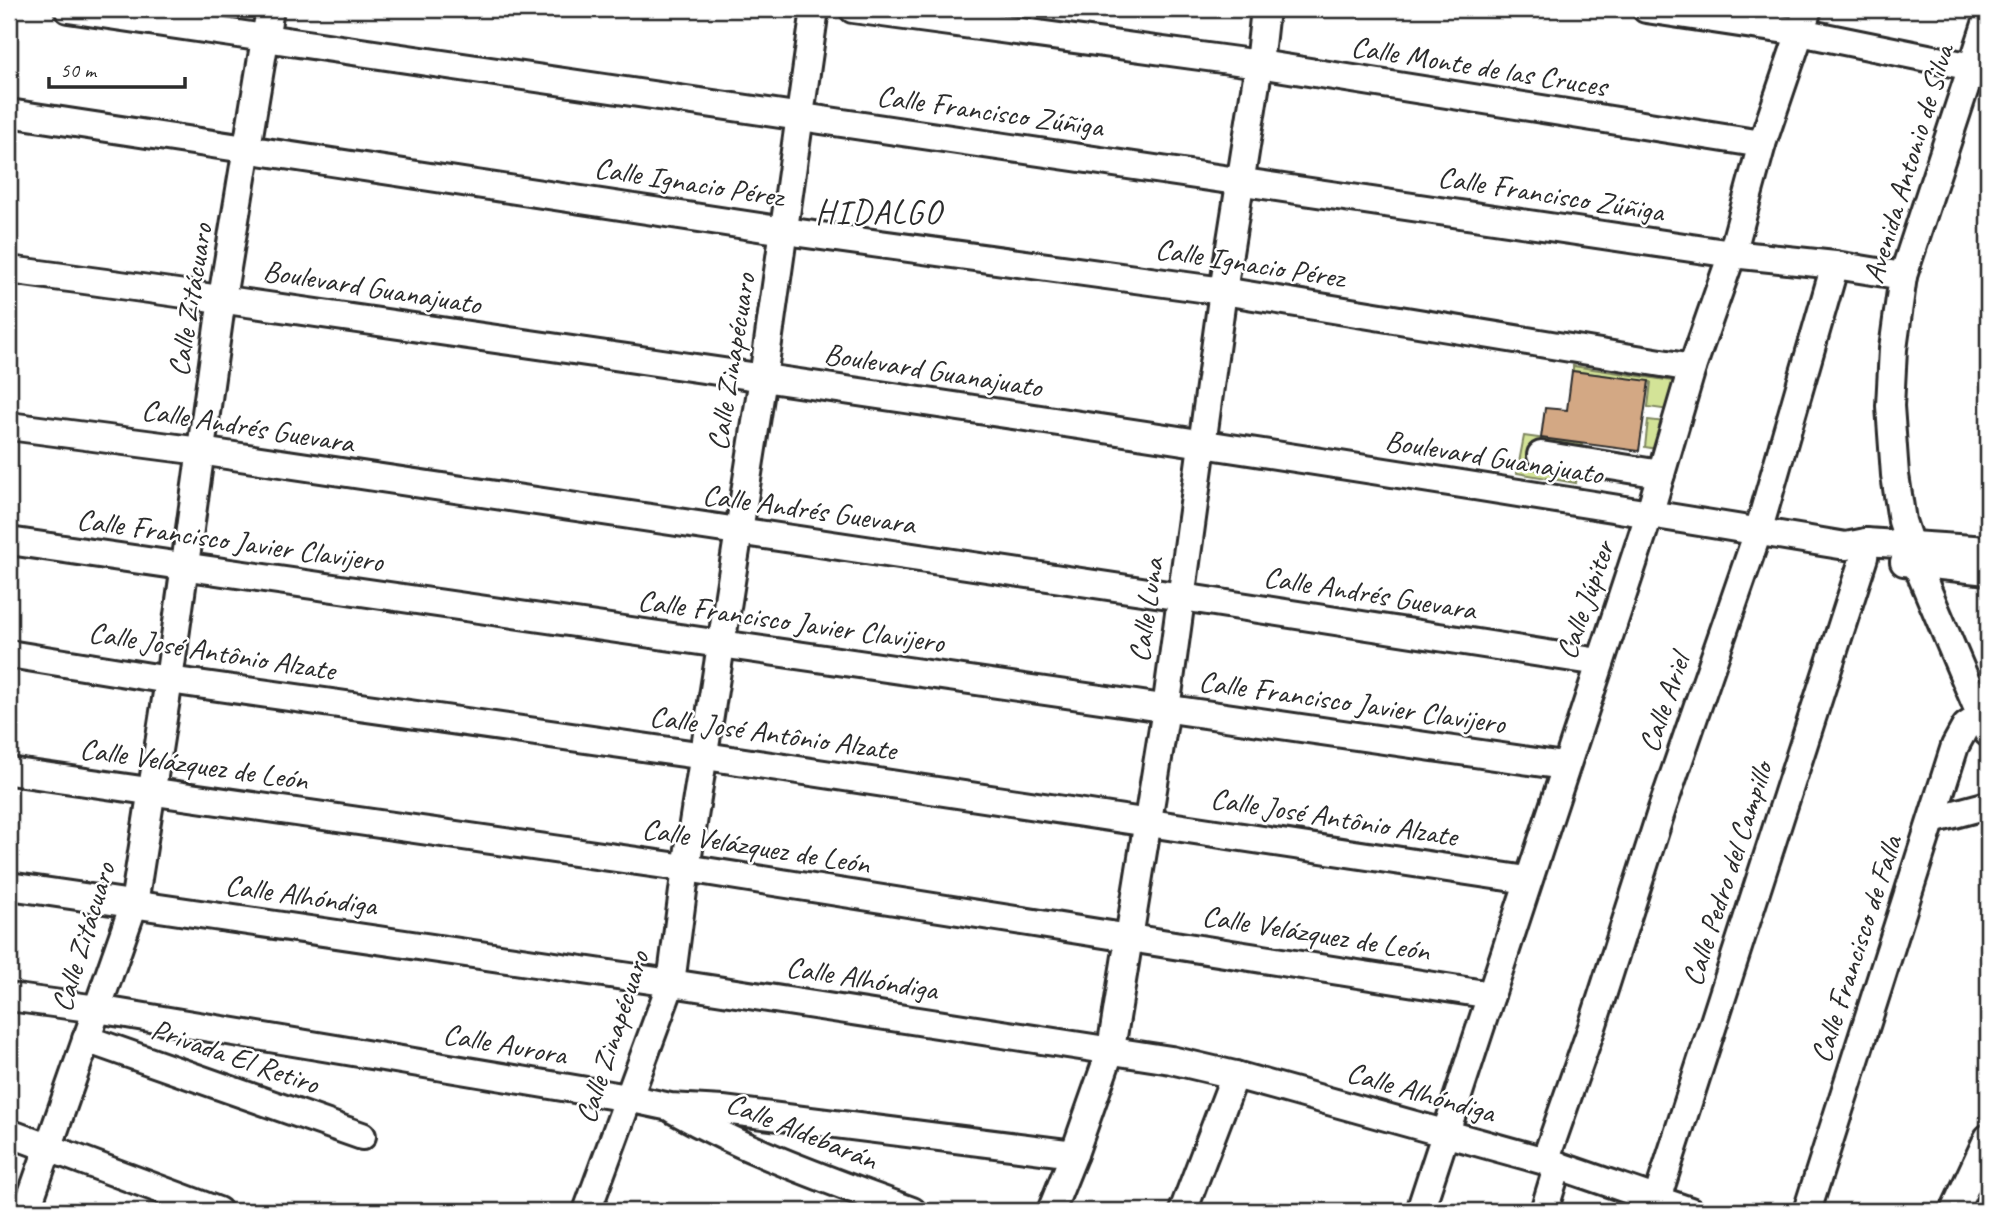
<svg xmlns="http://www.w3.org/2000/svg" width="1997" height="1220" font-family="Caveat,sans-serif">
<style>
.green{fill:#d3e397;stroke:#7f8761;stroke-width:2}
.building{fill:#d3a884;stroke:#2b2b2b;stroke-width:2}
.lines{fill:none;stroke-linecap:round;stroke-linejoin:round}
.minor-casing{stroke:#2b2b2b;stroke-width:32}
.minor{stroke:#fff;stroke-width:26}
.labels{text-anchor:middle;stroke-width:5;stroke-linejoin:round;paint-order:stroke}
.street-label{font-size:30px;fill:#2b2b2b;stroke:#fff}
.quarter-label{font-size:33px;letter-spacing:2px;fill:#2b2b2b;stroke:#fff}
</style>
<rect width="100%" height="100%" fill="#fff"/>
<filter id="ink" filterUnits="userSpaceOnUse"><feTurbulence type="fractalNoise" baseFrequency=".0143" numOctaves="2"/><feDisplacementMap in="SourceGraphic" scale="14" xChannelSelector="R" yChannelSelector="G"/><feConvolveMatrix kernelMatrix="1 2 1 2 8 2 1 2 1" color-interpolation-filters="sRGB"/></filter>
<g filter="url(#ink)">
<!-- green -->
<g class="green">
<path d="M 1573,366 L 1679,382 L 1669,410 L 1648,407 L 1651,382 L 1573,371 Z"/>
<path d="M 1648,420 L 1666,422 L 1657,449 L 1645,447 Z"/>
<path d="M 1524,436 L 1582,444 L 1576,483 L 1517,473 Z"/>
</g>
<!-- building -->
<path class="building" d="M 1572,371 L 1649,381 L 1639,451 L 1541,438 L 1545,408 L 1567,410 Z"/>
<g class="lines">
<defs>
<g id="minor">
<path d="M 68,9 L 1732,254 L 1835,265 L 1903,276"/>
<path d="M 853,9 L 1259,64 L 1762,144"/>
<path d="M 1646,9 L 1800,32 L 1972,67"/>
<path d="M 1988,18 L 1903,276 L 1893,349 L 1890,406 L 1895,475 L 1902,521 L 1916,563 L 1988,733"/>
<path d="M 9,113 L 785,231 L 1223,291 L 1692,368"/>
<path d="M 9,270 C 179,292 348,318 517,342 C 961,406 1404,473 1846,546 L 1866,542 L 1988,550"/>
<path d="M 9,426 L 200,451 L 1182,597 L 1599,662"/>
<path d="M 1541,455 L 1661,474"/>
<path d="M 9,541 L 1564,766"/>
<path d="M 1904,562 L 1988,571"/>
<path d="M 9,654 L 169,680 L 705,756 L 1527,880"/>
<path d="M 9,771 L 686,868 L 1491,995"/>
<path d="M 1932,820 L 1988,805"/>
<path d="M 9,886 L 671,983 L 1171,1060 L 1235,1075 L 1545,1161 L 1690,1211"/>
<path d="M 9,997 L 97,1009 L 628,1098 L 670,1107 L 723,1110 L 1074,1154"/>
<path d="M 86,1039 L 362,1136"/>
<path d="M 674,1110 C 750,1153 831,1181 912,1211"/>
<path d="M 9,1133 L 218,1211"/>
<path d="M 1545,1161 L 1592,1027 L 1662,809 L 1758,532 L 1835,265"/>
<path d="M 26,1211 L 134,904 L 169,680 L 222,298 L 270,9"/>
<path d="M 587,1211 L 671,983 L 686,868 L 763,378 L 815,9"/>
<path d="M 1051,1211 L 1074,1154 L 1111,1049 L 1166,709 L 1223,291 L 1259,64 L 1265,9"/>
<path d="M 1183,1211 L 1235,1075"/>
<path d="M 1420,1211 L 1649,515 L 1692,368 L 1732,254 L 1762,144 L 1808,9"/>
<path d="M 1544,1211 L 1558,1165"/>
<path d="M 1653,1211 L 1864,557 L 1866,542"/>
<path d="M 1807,1211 L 1955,746 L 1966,726 L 1981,716"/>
<path d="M 1954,1211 L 1988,1138"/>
</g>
</defs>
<!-- minor casing -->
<use href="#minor" class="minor-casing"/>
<!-- minor -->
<use href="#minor" class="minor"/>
</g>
</g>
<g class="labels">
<!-- street labels -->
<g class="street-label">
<text transform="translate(1479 66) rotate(9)" y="10">Calle Monte de las Cruces</text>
<text transform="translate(990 111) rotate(8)" y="10">Calle Francisco Zúñiga</text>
<text transform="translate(1908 164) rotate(-73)" y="10">Avenida Antonio de Silva</text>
<text transform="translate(689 182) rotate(9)" y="10">Calle Ignacio Pérez</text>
<text transform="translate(1551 194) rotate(9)" y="10">Calle Francisco Zúñiga</text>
<text transform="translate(1250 263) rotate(9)" y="10">Calle Ignacio Pérez</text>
<text transform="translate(372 287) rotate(9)" y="10">Boulevard Guanajuato</text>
<text transform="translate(190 300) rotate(-81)" y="10">Calle Zitácuaro</text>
<text transform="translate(731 362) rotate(-81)" y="10">Calle Zinapécuaro</text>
<text transform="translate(933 370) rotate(9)" y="10">Boulevard Guanajuato</text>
<text transform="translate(248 426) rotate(9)" y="10">Calle Andrés Guevara</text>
<text transform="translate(1494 457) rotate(9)" y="10">Boulevard Guanajuato</text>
<text transform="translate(809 509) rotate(8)" y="10">Calle Andrés Guevara</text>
<text transform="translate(230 540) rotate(8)" y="10">Calle Francisco Javier Clavijero</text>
<text transform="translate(1370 593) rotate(9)" y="10">Calle Andrés Guevara</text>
<text transform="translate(1585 600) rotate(-71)" y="10">Calle Júpiter</text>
<text transform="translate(1146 610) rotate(-82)" y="10">Calle Luna</text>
<text transform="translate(791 621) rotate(8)" y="10">Calle Francisco Javier Clavijero</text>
<text transform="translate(212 651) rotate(9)" y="10">Calle José Antônio Alzate</text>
<text transform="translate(1352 702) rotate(8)" y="10">Calle Francisco Javier Clavijero</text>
<text transform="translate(1664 703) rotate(-71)" y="10">Calle Ariel</text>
<text transform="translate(773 733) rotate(8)" y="10">Calle José Antônio Alzate</text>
<text transform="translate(194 764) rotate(8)" y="10">Calle Velázquez de León</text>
<text transform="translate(1334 817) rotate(9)" y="10">Calle José Antônio Alzate</text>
<text transform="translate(756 846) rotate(9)" y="10">Calle Velázquez de León</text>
<text transform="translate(1727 874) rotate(-72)" y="10">Calle Pedro del Campillo</text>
<text transform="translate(301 895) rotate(8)" y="10">Calle Alhóndiga</text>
<text transform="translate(1316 933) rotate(9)" y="10">Calle Velázquez de León</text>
<text transform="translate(83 937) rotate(-73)" y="10">Calle Zitácuaro</text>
<text transform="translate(1856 949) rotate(-72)" y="10">Calle Francisco de Falla</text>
<text transform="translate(862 978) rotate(9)" y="10">Calle Alhóndiga</text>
<text transform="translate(612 1037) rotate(-72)" y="10">Calle Zinapécuaro</text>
<text transform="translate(505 1044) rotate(10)" y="10">Calle Aurora</text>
<text transform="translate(235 1056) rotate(19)" y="10">Privada El Retiro</text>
<text transform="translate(1421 1092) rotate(16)" y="10">Calle Alhóndiga</text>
<text transform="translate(802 1131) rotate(22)" y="10">Calle Aldebarán</text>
</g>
<!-- quarter labels -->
<g class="quarter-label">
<text x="879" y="223">HIDALGO</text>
</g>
</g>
<!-- margin -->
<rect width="1997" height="1220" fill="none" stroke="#fff" stroke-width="35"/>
<rect x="18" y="18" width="1962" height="1185" fill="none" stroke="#2b2b2b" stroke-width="2.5" filter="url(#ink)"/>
<!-- scale -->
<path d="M49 77v10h136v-10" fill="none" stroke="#2b2b2b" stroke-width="3.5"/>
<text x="60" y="77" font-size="21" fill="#2b2b2b" stroke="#ffffff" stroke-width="5" paint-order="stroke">50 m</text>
</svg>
